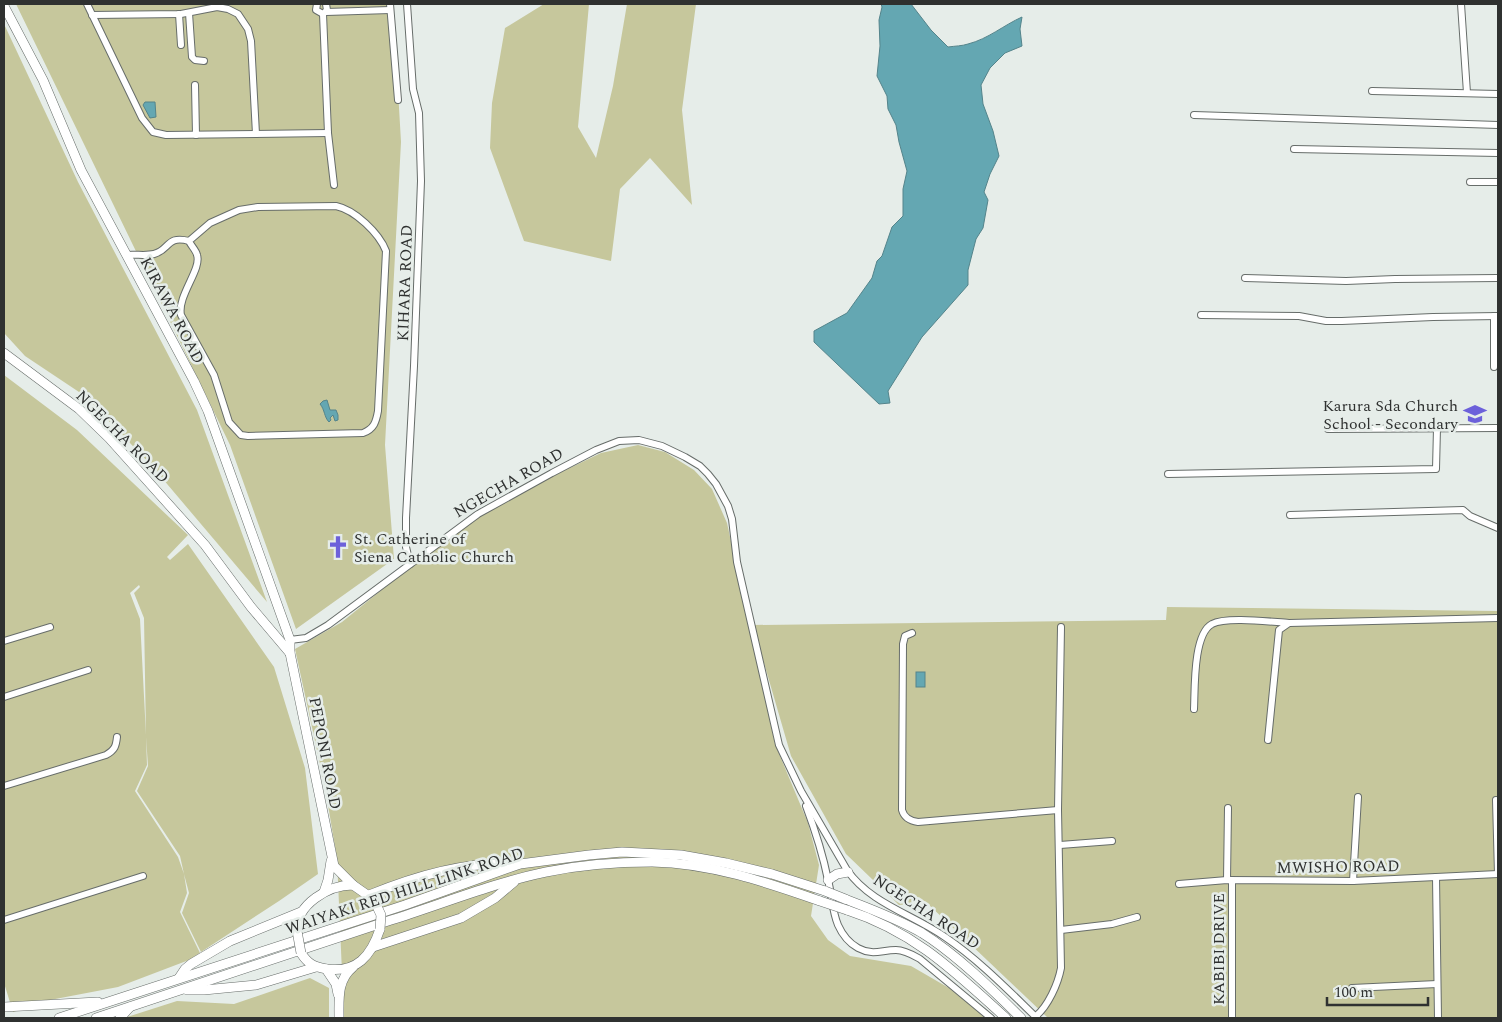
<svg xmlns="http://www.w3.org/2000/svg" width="1502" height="1022" font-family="Spectral,serif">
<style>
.green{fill:#c6c79c;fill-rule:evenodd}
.water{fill:#64a7b2;stroke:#54848b}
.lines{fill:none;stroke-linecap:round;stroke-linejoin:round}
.minor-casing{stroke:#676d6a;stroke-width:8}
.major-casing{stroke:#676d6a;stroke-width:10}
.minor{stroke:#fff;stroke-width:6}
.major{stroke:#fff;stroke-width:9}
.major-bridge-casing{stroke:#676d6a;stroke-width:10;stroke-linecap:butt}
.major-bridge{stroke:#fff;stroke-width:9}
.labels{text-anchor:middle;stroke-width:5;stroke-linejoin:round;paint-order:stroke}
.street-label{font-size:16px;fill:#2f3130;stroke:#e6ede9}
.poi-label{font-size:16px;fill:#2f3130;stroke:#e6ede9;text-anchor:end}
</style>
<rect width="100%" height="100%" fill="#e6ede9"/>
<!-- green -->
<g class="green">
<path d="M 16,4 L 393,4 L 401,142 L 385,445 L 394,559 L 296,629 L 230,445 Z"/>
<path d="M 544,4 L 589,4 L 578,127 L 596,158 L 613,86 L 627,4 L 696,4 L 682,110 L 692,205 L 650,158 L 620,189 L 611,261 L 524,241 L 490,148 L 492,103 L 505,28 Z"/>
<path d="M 4,24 L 78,182 L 197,410 L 267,602 L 151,465 L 85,396 L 25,356 L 4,333 Z"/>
<path d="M 4,375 L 77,430 L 188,535 L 167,557 L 170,560 L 188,544 L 274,667 L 305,768 L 318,874 L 279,901 L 201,952 L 182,913 L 189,893 L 184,874 L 187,893 L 180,912 L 200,953 L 189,960 L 118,987 L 50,1000 L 13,1012 L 4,983 ZM 139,585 L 140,587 L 134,593 L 144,618 L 146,735 L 140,619 L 130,593 ZM 146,737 L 148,766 L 137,791 L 180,856 L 184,874 L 178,857 L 135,791 L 147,765 Z"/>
<path d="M 638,445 L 665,452 L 694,470 L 712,489 L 727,523 L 775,744 L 808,823 L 819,865 L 811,916 L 828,940 L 850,956 L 911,966 L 949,988 L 987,1018 L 344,1018 L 337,859 L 325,787 L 295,649 L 342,622 L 390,583 L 497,503 L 601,453 Z"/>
<path d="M 1167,607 L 1498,611 L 1498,1018 L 1048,1018 L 927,903 L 899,905 L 846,854 L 791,756 L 753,625 L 1166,620 Z"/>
<path d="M 310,978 L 329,988 L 329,1018 L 124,1018 L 177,1001 L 234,1004 Z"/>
</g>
<!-- water -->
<g class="water">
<path d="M 881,4 L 911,4 L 931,30 L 948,47 C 955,46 962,46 968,44 C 988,39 1004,25 1022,17 L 1020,29 L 1022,46 L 1005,53 L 990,68 L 981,85 L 983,104 L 993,131 L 999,156 L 990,174 L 984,192 L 988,200 L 983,228 L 976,239 L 968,270 L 968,285 L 922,337 L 888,391 L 890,403 L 879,404 L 814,342 L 814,331 L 847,313 L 872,278 L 877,261 L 882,256 L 892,227 L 903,216 L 903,189 L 907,171 L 899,142 L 896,125 L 888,109 L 887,96 L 877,76 L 880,46 L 879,20 L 882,7 Z"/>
<path d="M 145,102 L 155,102 L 156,117 L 150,118 L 143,105 Z"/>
<path d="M 327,400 L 330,410 L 336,410 L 338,415 L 338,420 L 335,421 L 333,415 L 330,418 L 331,420 L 329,422 C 324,417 325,410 320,404 L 323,401 Z"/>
<rect x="916" y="672" width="9" height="15"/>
</g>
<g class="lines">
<defs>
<g id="minor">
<path d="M 87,4 L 142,118 L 153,132 L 166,135 L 328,133"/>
<path d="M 317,4 L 316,10 L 323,14 L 327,10 L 326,4"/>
<path d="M 390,4 L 398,100"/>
<path d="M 407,4 L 413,89 L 419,113 L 421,181 L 414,366 L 406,518 L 406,547 L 410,564"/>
<path d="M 1461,4 L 1467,93"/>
<path d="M 326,12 L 390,10"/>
<path d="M 189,13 L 192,57 L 195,60 L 204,61"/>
<path d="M 179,14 L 181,45"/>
<path d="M 323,14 L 328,133 L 334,185"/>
<path d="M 92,15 L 181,14 L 217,7 L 228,9 L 238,14 L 248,29 L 251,41 L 256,134"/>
<path d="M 195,85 L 196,135"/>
<path d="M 1372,91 L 1498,94"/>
<path d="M 1194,115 L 1498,125"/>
<path d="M 1294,149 L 1498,153"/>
<path d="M 1470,182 L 1498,182"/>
<path d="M 336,206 C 355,210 379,233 386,251 L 378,411 C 376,422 374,429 363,433 L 248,436 L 241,435 L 229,422 L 214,375 L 181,315 C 177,296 202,269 197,255 C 196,250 191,246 189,241 L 210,223 L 239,210 L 258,207 Z"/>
<path d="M 126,255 C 135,254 146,256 154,254 C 170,250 166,235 189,241"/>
<path d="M 1245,278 L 1346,281 L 1395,279 L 1498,278"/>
<path d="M 1201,315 L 1299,316 L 1326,321 L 1342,321 L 1433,317 L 1498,316"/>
<path d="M 1494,367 L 1494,316"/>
<path d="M 1328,429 L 1498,428"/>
<path d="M 1168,474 L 1436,469 L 1437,428"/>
<path d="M 1290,515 L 1463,510 L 1470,516 L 1498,528"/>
<path d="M 912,633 L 905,636 L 903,644 L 902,810 C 904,817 910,821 918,822 L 1058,810"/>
<path d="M 290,640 L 306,638 L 328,625 L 478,514 L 552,473 L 596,450 L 619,441 L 639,440 L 662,446 L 685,457 L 700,466 L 708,474 L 716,484 L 728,506 L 732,519 L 737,562 L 779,745 L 801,791 L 847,870 C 871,904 912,914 945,937 C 979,960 1008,990 1037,1018"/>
<path d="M 4,641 L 50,627"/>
<path d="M 4,697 L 88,670"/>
<path d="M 1194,709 C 1195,689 1193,634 1212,624 C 1226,616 1272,622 1289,623"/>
<path d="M 1268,740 L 1279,630 L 1289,623 L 1498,618"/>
<path d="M 4,786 L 106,755 C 115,750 116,746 117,737"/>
<path d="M 1496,800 L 1498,874"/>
<path d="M 806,806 C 815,830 823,855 828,880 C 832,895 832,911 838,925 C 842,934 849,943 858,948 C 873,956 881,950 896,950 C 905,950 913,955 920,959 L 991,1018"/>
<path d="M 1060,845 L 1112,841"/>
<path d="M 1436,877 L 1438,1018"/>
<path d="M 1227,880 L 1228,808"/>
<path d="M 1353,881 L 1358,797"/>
<path d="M 1179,884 L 1227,880 L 1353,881 L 1498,874"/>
<path d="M 4,920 L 143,876"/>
<path d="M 1061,930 L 1112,924 L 1137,917"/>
<path d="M 1352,988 L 1437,984"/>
<path d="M 1036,1016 C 1048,1006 1058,984 1061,968 L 1058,810 L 1061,627"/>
<path d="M 1232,1018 L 1232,880"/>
</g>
<g id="major">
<path d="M 4,6 L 43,80 L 81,170 L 194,381 L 208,411 L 290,640 L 290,653 L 334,866 L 353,885"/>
<path d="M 4,353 L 79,409 L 109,438 L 205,545 L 251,607 L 290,653"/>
<path d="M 828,880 L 837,874 L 848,872"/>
<path d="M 324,892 L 328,880 L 331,861"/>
<path d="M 369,895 C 415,876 469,860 519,864"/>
<path d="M 845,899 C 871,909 898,919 922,933 C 956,954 993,990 1021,1018"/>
<path d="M 847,910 C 915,932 955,972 1006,1018"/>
<path d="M 297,931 C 296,904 329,885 353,885 L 373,899"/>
<path d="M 373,947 L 461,918 L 495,898 L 514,882"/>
<path d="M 301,953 C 308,964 314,967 327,969 C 357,973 371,956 380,929"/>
<path d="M 326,969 L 336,984 L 338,994"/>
<path d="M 179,978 L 185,969 L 191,964 L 230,941 L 301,912"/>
<path d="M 187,990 L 204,990 L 256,985 L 316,967"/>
<path d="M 4,1007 L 98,1002"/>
<path d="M 59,1018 L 405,905 L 520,864 L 589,855 L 622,852 L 681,855 L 726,863 L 772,874 L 825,891"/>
<path d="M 96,1018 C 194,985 292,952 391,920 C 442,904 493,883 546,872 C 580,865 617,862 652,862 C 710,863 766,882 820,901"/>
<path d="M 120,1018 L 130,1007"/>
<path d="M 339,1018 C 339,999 337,980 353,967"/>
</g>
</defs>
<!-- minor casing -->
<use href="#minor" class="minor-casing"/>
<!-- major casing -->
<use href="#major" class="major-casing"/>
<!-- minor -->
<use href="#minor" class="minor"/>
<!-- major -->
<use href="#major" class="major"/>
<defs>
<g id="major-bridge">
<path d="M 825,891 L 845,899"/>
<path d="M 374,900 L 381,915 L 380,929"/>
<path d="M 820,901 L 847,910"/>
<path d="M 297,931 L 301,953"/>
</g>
</defs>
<!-- major-bridge casing -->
<use href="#major-bridge" class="major-bridge-casing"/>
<!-- major-bridge -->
<use href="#major-bridge" class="major-bridge"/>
</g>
<!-- icons -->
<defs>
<symbol id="school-bare" viewBox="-9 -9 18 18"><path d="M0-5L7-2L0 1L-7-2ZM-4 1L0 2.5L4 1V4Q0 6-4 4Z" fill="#6c60da" stroke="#e6ede9" stroke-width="2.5" paint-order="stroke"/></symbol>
<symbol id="church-bare" viewBox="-9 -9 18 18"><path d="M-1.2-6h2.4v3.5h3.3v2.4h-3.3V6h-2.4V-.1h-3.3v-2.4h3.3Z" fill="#6c60da" stroke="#e6ede9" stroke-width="2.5" paint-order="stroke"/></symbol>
</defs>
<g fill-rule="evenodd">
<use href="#school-bare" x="1459" y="398" width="32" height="32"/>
<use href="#church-bare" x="322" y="531" width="32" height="32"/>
</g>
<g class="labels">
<!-- street labels -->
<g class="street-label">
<text transform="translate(404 283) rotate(-88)" y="6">KIHARA ROAD</text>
<text transform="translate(173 310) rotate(62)" y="6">KIRAWA ROAD</text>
<text transform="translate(123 436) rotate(45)" y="6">NGECHA ROAD</text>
<text transform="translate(508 482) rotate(-30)" y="6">NGECHA ROAD</text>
<text transform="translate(326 753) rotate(79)" y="6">PEPONI ROAD</text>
<text transform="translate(1338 866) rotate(-1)" y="6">MWISHO ROAD</text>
<text transform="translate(404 890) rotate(-18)" y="6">WAIYAKI RED HILL LINK ROAD</text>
<text transform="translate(927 911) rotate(33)" y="6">NGECHA ROAD</text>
<text transform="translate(1218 949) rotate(-90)" y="6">KABIBI DRIVE</text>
</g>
<!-- poi labels -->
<g class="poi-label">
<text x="1458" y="411">Karura Sda Church<tspan x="1458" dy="18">School - Secondary</tspan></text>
<text x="354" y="544" text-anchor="start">St. Catherine of<tspan x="354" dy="18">Siena Catholic Church</tspan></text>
</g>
</g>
<!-- border -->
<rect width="1502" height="1022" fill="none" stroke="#2f3130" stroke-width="10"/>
<!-- scale -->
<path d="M1327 997v8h101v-8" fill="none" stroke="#2f3130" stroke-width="2.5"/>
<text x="1334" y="997" font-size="15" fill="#2f3130" stroke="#e6ede9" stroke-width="4" paint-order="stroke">100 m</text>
</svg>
